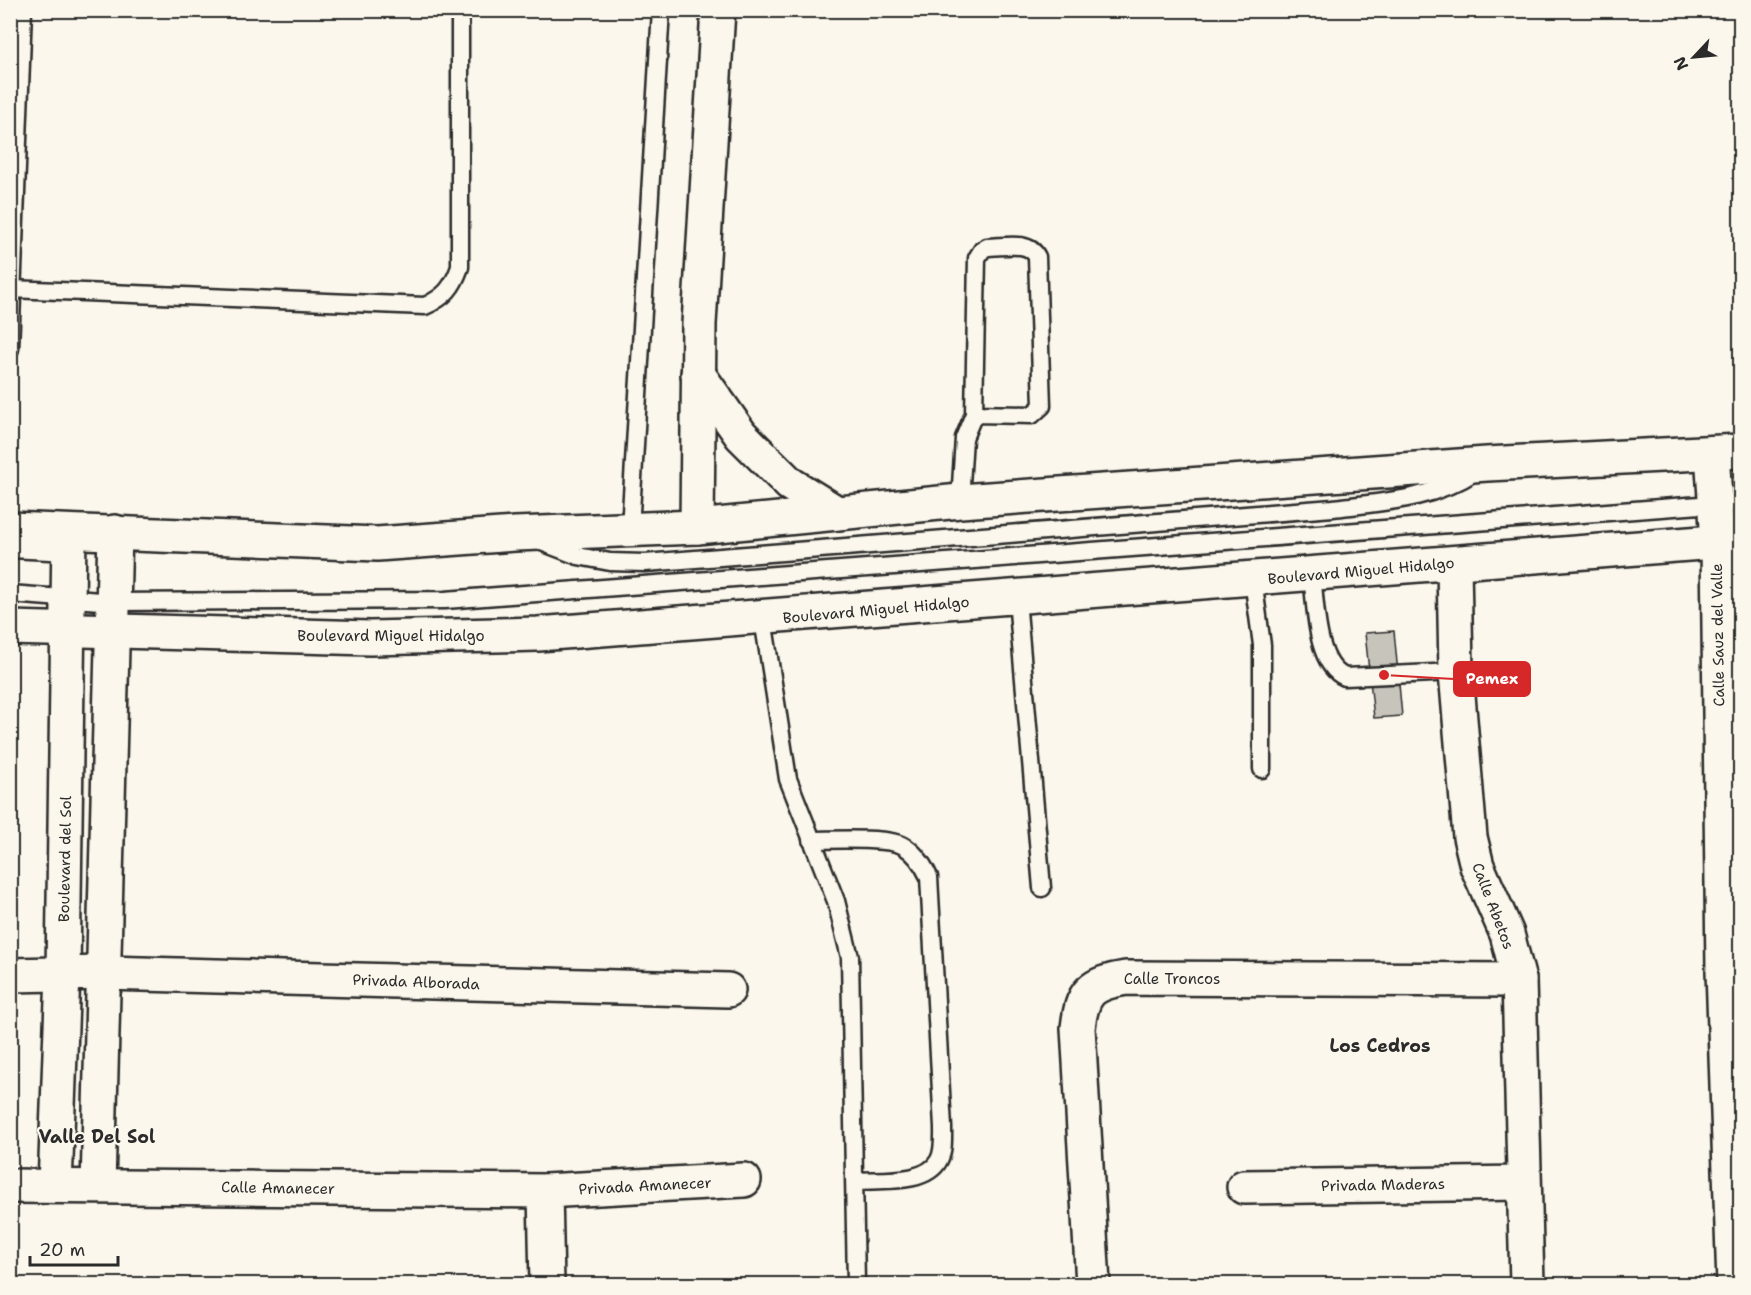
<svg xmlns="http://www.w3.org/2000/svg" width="1751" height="1295" font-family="'Shantell Sans',sans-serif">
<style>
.building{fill:#c7c4bc;stroke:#2b2b2b;stroke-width:1.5}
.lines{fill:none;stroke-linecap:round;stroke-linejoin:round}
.service-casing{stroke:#2b2b2b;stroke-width:21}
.minor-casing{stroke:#2b2b2b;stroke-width:38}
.secondary-casing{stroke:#2b2b2b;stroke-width:38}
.service{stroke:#fbf7ec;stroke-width:16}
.minor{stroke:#fbf7ec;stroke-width:33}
.secondary{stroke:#fbf7ec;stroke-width:33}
.labels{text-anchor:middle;stroke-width:4.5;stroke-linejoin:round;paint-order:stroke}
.street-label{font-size:15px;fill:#2b2b2b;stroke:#fbf7ec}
.quarter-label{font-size:18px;font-weight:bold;fill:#2b2b2b;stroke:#fbf7ec}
.leader{fill:none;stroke:#d62828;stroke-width:2}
.callout-dot{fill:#d62828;stroke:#fbf7ec;stroke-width:2}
.callout{fill:#d62828;stroke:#d62828;stroke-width:2}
.callout-label{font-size:16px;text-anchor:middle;font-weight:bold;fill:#fff}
</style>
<rect width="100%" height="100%" fill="#fbf7ec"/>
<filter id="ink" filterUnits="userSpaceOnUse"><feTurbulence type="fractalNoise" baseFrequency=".0167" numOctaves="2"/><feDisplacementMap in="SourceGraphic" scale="12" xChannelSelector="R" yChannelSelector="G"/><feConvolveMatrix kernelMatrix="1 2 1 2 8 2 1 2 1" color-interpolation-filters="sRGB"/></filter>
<g filter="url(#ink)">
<!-- building -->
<path class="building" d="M 1394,631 L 1402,716 L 1374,718 L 1365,633 Z"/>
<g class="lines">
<defs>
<g id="service">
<path d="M 10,289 L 425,306 C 445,297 453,287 460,267 L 460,10"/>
<path d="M 10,349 L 23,10"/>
<path d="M 960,501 L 964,438 L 974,414 L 1032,415 L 1042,406 L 1037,257 C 1029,240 1004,247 987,247 L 982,250 L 977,258 L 974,414"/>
<path d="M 630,529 L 661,10"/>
<path d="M 539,541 L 578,556 L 610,562 L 645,563 L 1333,508 C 1384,502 1432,500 1476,471"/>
<path d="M 10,549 L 70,552"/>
<path d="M 1312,575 C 1316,605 1315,664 1345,677 L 1456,672"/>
<path d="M 1253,580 L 1262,645 L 1262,769"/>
<path d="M 10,594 L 113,602 L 445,600 L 1740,502"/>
<path d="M 1017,599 L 1042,888"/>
<path d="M 763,619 L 788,779 L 836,901 L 850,957 L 856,1284"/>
<path d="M 811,840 C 833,840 884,837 902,845 C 915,852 923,864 929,877 L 943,1127 C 943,1137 944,1151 939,1160 C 926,1185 880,1179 855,1181"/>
</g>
<g id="minor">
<path d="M 1712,453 L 1718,542 L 1723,971 L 1734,1284"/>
<path d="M 697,527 L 699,324 L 718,10"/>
<path d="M 1454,564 L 1456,672 L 1470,837 L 1477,866 L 1507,934 L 1519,980 L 1527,1284"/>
<path d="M 10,975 L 104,973 L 728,990"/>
<path d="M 10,1186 L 545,1191 L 744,1180"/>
<path d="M 55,1186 L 63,974 L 69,532"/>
<path d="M 98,1186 L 115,532"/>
<path d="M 1244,1187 L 1522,1183"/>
<path d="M 545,1191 L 547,1284"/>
<path d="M 1093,1284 L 1078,1028 C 1082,992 1090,984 1126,978 L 1519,980"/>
</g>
<g id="secondary">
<path d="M 698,374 L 741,435 L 790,484 L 837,513"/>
<path d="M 10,529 L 377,544 L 515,534 L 697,527 L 960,501 L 1487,464 L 1740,451"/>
<path d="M 10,628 L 370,638 L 538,634 L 1740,540"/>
</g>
</defs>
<!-- service casing -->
<use href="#service" class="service-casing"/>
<!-- minor casing -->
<use href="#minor" class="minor-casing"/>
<!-- secondary casing -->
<use href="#secondary" class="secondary-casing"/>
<!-- service -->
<use href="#service" class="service"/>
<!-- minor -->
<use href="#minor" class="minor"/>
<!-- secondary -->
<use href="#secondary" class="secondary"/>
</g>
</g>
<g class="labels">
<!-- street labels -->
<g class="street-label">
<text transform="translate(1361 571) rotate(-5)" y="5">Boulevard Miguel Hidalgo</text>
<text transform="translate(876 610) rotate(-5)" y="5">Boulevard Miguel Hidalgo</text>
<text transform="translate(1718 635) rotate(-91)" y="5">Calle Sauz del Valle</text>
<text x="391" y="641">Boulevard Miguel Hidalgo</text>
<text transform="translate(65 859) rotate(-89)" y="5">Boulevard del Sol</text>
<text transform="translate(1493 906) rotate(69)" y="5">Calle Abetos</text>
<text x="1172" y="984">Calle Troncos</text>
<text transform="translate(416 982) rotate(2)" y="5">Privada Alborada</text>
<text transform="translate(1383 1185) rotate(-1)" y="5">Privada Maderas</text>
<text transform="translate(645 1186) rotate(-3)" y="5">Privada Amanecer</text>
<text transform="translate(278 1188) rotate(1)" y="5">Calle Amanecer</text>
</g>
<!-- quarter labels -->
<g class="quarter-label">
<text x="1380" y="1052">Los Cedros</text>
<text x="97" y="1143">Valle Del Sol</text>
</g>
</g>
<!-- callouts -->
<path class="leader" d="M1384 675L1454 679"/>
<circle class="callout-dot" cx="1384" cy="675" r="6"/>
<rect class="callout" x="1454" y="662" width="76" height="34" rx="6"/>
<g class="callout-label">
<text x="1492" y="684">Pemex</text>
</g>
<!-- margin -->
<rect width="1751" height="1295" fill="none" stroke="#fbf7ec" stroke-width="36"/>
<rect x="18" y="18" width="1715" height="1259" fill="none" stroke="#2b2b2b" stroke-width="2" filter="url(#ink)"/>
<!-- north arrow -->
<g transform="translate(1694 57) rotate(244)" stroke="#fbf7ec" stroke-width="4.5" paint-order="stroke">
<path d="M0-4.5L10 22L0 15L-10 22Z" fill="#2b2b2b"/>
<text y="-9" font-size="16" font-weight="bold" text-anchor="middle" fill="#2b2b2b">N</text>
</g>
<!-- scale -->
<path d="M30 1256v9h88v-9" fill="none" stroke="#2b2b2b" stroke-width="3"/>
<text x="39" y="1256" font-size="18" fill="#2b2b2b" stroke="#fbf7ec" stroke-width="4.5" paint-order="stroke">20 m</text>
</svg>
